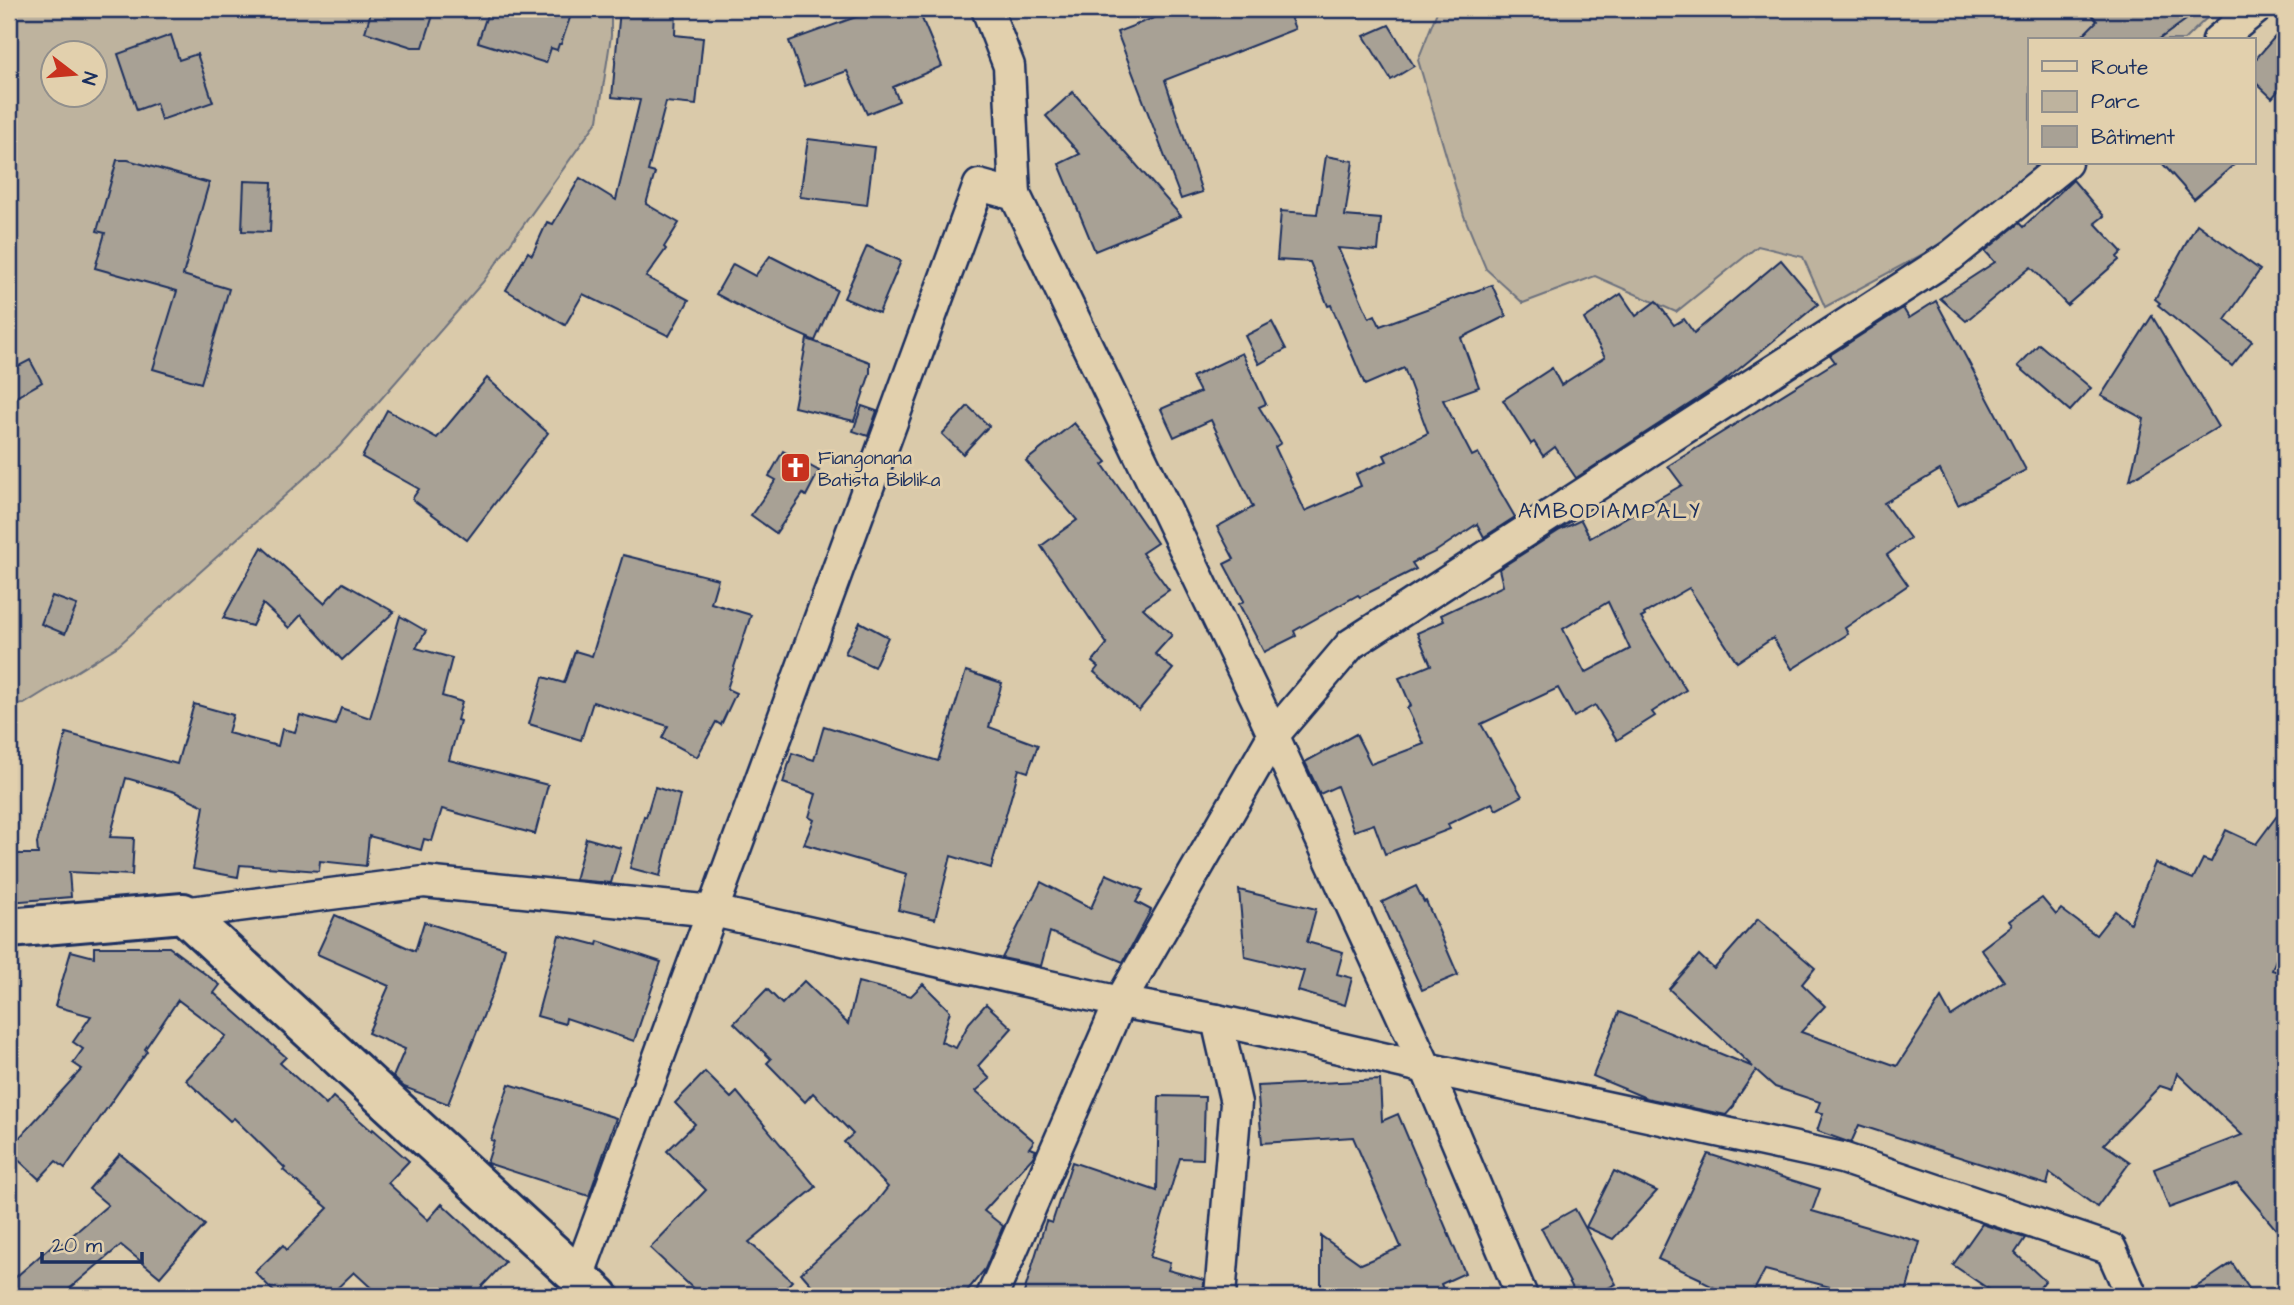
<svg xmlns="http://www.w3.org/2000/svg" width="2294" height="1305" font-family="'Architects Daughter',sans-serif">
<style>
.green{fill:#beb39e;stroke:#6c717e;stroke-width:2;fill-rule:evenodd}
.building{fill:#a8a195;stroke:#1b2f5e;stroke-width:2;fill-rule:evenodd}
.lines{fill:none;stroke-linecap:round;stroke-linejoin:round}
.street-casing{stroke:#1b2f5e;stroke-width:35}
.secondary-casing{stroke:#1b2f5e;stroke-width:44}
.street{stroke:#e2d0ad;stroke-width:30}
.secondary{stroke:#e2d0ad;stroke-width:38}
.labels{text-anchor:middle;stroke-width:6;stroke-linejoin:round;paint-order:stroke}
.poi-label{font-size:19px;fill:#1b2f5e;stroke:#e2d0ad;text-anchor:start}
.neighbourhood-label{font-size:21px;letter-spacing:2px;fill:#1b2f5e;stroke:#e2d0ad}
</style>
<rect width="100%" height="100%" fill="#dacaaa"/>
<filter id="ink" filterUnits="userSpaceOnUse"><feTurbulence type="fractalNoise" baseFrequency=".0143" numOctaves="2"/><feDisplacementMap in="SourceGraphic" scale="14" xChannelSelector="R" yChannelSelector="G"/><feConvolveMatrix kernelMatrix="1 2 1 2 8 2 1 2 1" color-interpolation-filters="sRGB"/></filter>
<g filter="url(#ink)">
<!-- green -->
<g class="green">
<path d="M 9,9 L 611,9 L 611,36 L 598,120 L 483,282 L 340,446 L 118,646 L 24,704 L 9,705 ZM 52,52 L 94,52 L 94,94 L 52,94 Z"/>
<path d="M 1438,9 L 2216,9 L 2184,40 L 2030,40 L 2030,163 L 2048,163 L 1960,234 L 1825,307 L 1803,257 L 1758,246 L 1676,312 L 1595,276 L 1523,303 L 1486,269 L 1464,216 L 1418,60 Z"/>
</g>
<!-- building -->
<g class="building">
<path d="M 372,9 L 435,9 L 423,47 L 412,47 L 365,32 Z"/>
<path d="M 489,9 L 573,9 L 561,44 L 559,44 L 557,50 L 551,48 L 546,63 L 478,42 Z"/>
<path d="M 620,9 L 676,9 L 675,35 L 703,38 L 696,105 L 666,102 L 648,171 L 655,173 L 646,204 L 679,223 L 664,247 L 666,249 L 646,277 L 689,300 L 669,336 L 583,294 L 565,325 L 506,290 L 528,252 L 532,255 L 547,222 L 553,224 L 580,178 L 616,200 L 640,100 L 612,97 Z"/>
<path d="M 878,9 L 918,9 L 942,66 L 893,87 L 899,101 L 867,114 L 847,71 L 805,86 L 789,41 Z"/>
<path d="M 1177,9 L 1287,9 L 1295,29 L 1165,80 L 1202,192 L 1181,199 L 1117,32 Z"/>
<path d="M 2087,9 L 2201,9 L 2158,40 L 2078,40 L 2097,21 Z"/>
<path d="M 1389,25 L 1414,66 L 1391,80 L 1364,36 Z"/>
<path d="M 2285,25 L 2285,83 L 2272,98 L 2254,81 L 2254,61 Z"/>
<path d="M 171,35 L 179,60 L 197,54 L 213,102 L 161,120 L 156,103 L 137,110 L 118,54 Z"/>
<path d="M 1073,92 L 1181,216 L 1095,251 L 1059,164 L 1080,154 L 1046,116 Z"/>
<path d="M 808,139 L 874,147 L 867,205 L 800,197 Z"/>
<path d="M 1326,156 L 1353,161 L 1345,216 L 1381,219 L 1378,251 L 1338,248 L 1369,318 L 1375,315 L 1380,326 L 1492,285 L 1506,316 L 1461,338 L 1479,387 L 1443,400 L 1472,456 L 1478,453 L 1515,517 L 1484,537 L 1477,524 L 1435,552 L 1412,563 L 1416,569 L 1360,597 L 1358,595 L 1294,631 L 1296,636 L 1264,652 L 1239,604 L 1244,601 L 1224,564 L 1234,559 L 1217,527 L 1253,507 L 1211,420 L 1174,437 L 1161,409 L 1200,392 L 1192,377 L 1242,353 L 1266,404 L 1259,407 L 1281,443 L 1275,447 L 1305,511 L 1361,486 L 1356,474 L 1387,461 L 1384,455 L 1428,433 L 1404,368 L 1365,385 L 1331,305 L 1328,306 L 1310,262 L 1277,260 L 1281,211 L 1317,214 Z"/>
<path d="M 117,160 L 128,160 L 209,183 L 183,275 L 229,289 L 201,383 L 153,369 L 177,291 L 95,268 L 105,233 L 97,231 Z"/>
<path d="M 2162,163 L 2236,163 L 2194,199 Z"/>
<path d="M 2073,180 L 2104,216 L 2095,223 L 2122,252 L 2117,257 L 2119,260 L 2067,305 L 2031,267 L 1966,321 L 1940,298 L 1995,262 L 1985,251 L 2019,223 L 2023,227 Z"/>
<path d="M 244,181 L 272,182 L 270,232 L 242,231 Z"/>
<path d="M 2197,224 L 2260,270 L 2225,320 L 2252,341 L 2232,366 L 2158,305 L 2160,303 L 2155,299 Z"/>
<path d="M 867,246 L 901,261 L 879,313 L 844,298 Z"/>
<path d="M 770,256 L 837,290 L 815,341 L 752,313 L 716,294 L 733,264 L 755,276 Z"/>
<path d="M 1781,260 L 1818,304 L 1722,383 L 1576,478 L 1555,447 L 1543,456 L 1534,442 L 1531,444 L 1503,400 L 1552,368 L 1561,385 L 1605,357 L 1584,319 L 1621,294 L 1636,316 L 1656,301 L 1674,325 L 1684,319 L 1694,333 Z"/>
<path d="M 1936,301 L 2026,470 L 1958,505 L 1940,470 L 1884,503 L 1910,538 L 1887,555 L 1908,585 L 1845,628 L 1848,634 L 1792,669 L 1773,638 L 1737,662 L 1689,588 L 1644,614 L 1645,616 L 1641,618 L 1686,690 L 1652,712 L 1655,716 L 1617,740 L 1595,705 L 1574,717 L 1558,688 L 1481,724 L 1522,796 L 1496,810 L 1492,803 L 1448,824 L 1450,829 L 1385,854 L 1374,824 L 1354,831 L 1337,786 L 1320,794 L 1305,762 L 1356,734 L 1371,764 L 1424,744 L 1407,708 L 1411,706 L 1399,678 L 1431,665 L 1417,633 L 1444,621 L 1441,615 L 1503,586 L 1499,569 L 1560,530 L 1581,520 L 1590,538 L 1682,485 L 1668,466 L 1835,362 L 1830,355 L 1903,308 L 1909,318 ZM 1608,602 L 1630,649 L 1585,673 L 1563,629 Z"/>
<path d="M 2152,316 L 2218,427 L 2130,480 L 2144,419 L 2101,396 Z"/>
<path d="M 1272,322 L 1286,349 L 1259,364 L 1245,336 Z"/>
<path d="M 807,339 L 870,362 L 870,373 L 854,421 L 794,407 Z"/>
<path d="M 2039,344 L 2091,388 L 2070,411 L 2018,366 Z"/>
<path d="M 30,360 L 42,382 L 9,401 L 9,371 Z"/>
<path d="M 487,378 L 548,433 L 467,540 L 412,499 L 419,489 L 362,457 L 387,410 L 437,438 Z"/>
<path d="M 862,406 L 877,411 L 868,436 L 853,431 Z"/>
<path d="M 968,406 L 989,426 L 963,454 L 942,434 Z"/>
<path d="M 1074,423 L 1107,462 L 1103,465 L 1157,543 L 1142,553 L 1169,590 L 1143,608 L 1172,635 L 1155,654 L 1173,669 L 1139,710 L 1094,672 L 1098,667 L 1092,662 L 1107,644 L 1041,546 L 1077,520 L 1026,461 Z"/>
<path d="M 783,451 L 819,471 L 806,496 L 803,494 L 776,533 L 751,515 L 776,480 L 769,476 Z"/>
<path d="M 262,547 L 324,603 L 343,583 L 394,612 L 342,660 L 301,615 L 289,628 L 263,604 L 252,626 L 223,618 Z"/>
<path d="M 623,555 L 718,579 L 711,603 L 751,615 L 727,689 L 736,693 L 721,725 L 716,722 L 697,757 L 662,738 L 668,726 L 593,702 L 581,740 L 529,724 L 543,677 L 564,683 L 575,651 L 592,656 Z"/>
<path d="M 52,596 L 77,605 L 65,634 L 41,624 Z"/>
<path d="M 400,616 L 426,631 L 416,648 L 452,658 L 442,696 L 462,702 L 457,720 L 460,721 L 449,760 L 548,785 L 535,834 L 442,809 L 432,841 L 424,839 L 421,850 L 369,836 L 366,866 L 320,861 L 319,871 L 240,865 L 238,877 L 193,869 L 204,806 L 175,792 L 126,778 L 110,837 L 134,838 L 132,875 L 69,872 L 71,897 L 9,902 L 9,854 L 38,854 L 37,843 L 66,733 L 177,764 L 194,704 L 233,715 L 228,733 L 278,746 L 282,729 L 295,732 L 300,715 L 335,725 L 341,708 L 370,718 Z"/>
<path d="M 860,622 L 888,637 L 874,667 L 845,653 Z"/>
<path d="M 966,671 L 1002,683 L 989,727 L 1038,745 L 1028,772 L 1019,769 L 991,868 L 951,856 L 935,919 L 898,910 L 907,874 L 804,844 L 814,820 L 809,817 L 816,794 L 783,783 L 792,753 L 814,760 L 824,726 L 938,761 Z"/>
<path d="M 655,787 L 680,795 L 660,876 L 630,868 L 644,816 L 646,817 Z"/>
<path d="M 2285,805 L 2285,934 L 2272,970 L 2285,974 L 2285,1240 L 2237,1183 L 2169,1208 L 2154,1169 L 2242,1135 L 2177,1073 L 2172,1090 L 2160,1086 L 2104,1144 L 2130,1162 L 2097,1207 L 2050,1173 L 2047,1185 L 1859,1125 L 1851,1143 L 1817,1131 L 1823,1113 L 1816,1112 L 1820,1102 L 1775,1087 L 1756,1070 L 1736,1100 L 1734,1106 L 1726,1115 L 1646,1098 L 1593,1076 L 1619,1012 L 1753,1067 L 1669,989 L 1699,955 L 1714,969 L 1758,919 L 1815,968 L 1802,984 L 1825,1006 L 1801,1032 L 1897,1066 L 1941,998 L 1951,1016 L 2004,981 L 1981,949 L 2012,925 L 2009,921 L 2042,898 L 2056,915 L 2061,909 L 2096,935 L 2115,911 L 2130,923 L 2155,863 L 2193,879 L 2203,859 L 2211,862 L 2226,830 L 2256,844 Z"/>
<path d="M 586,838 L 621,848 L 611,883 L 575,880 Z"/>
<path d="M 1106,874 L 1143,890 L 1136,902 L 1151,910 L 1123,962 L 1050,932 L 1041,966 L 1002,958 L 1041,882 L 1091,908 Z"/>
<path d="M 1416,886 L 1424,902 L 1426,901 L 1458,975 L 1422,990 L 1382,902 Z"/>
<path d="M 1239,890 L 1316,909 L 1307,942 L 1343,952 L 1337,974 L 1352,978 L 1345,1005 L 1298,991 L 1304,971 L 1245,957 Z"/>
<path d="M 335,915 L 415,951 L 424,922 L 505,948 L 496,984 L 448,1104 L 404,1087 L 393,1077 L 405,1049 L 368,1033 L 389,986 L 317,954 Z"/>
<path d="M 559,935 L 597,945 L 598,941 L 661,962 L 634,1041 L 566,1018 L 565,1024 L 537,1016 Z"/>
<path d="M 94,947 L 169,947 L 220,985 L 214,993 L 286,1057 L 280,1063 L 326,1105 L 333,1097 L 372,1131 L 373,1129 L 409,1161 L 388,1183 L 428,1220 L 442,1204 L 505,1262 L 473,1296 L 380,1296 L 354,1272 L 329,1296 L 278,1296 L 255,1272 L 283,1245 L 287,1250 L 328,1208 L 283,1170 L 285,1168 L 234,1118 L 230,1121 L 186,1080 L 226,1036 L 178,1000 L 145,1049 L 147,1051 L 65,1168 L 56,1161 L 39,1179 L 14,1156 L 19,1138 L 82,1069 L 73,1063 L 83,1049 L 73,1042 L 91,1016 L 55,1006 L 71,951 L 94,957 Z"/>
<path d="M 804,981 L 848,1024 L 858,982 L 911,996 L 923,984 L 950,1011 L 941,1042 L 956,1048 L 969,1023 L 986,1004 L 1012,1028 L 978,1066 L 990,1079 L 976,1091 L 1034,1141 L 1029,1148 L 1036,1150 L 1033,1157 L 984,1211 L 1003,1226 L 985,1269 L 963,1296 L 821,1296 L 801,1273 L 867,1214 L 888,1187 L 844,1142 L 853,1134 L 813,1093 L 805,1102 L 767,1063 L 771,1059 L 734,1023 L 767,989 L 782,1004 Z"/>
<path d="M 705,1072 L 731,1098 L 737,1092 L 816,1187 L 749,1242 L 792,1281 L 778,1296 L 701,1296 L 650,1248 L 706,1190 L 667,1151 L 695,1124 L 675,1103 Z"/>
<path d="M 1380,1080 L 1382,1121 L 1398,1114 L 1465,1273 L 1441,1284 L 1446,1296 L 1321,1296 L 1321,1236 L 1361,1264 L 1401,1247 L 1353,1137 L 1262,1143 L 1257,1086 Z"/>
<path d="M 509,1084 L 616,1118 L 589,1196 L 487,1163 L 494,1141 L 491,1140 Z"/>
<path d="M 1159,1096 L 1205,1097 L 1203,1159 L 1180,1158 L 1150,1257 L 1170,1263 L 1168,1270 L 1204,1280 L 1203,1296 L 1023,1296 L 1046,1221 L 1052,1223 L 1072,1162 L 1157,1191 Z"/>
<path d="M 120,1154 L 205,1225 L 160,1277 L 121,1245 L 61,1296 L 9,1296 L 9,1283 L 58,1240 L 62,1244 L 108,1205 L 89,1189 Z"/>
<path d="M 1708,1154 L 1820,1189 L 1812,1211 L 1920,1242 L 1905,1296 L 1864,1296 L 1765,1270 L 1751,1296 L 1731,1296 L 1701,1281 L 1701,1279 L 1658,1259 Z"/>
<path d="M 1614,1171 L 1657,1191 L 1613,1239 L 1586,1227 Z"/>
<path d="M 1575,1209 L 1616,1284 L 1593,1296 L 1577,1296 L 1541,1228 Z"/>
<path d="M 1982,1224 L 2025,1238 L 2015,1253 L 2045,1281 L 2033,1296 L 1999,1296 L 1953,1265 Z"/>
<path d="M 2232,1263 L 2254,1296 L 2183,1296 Z"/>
</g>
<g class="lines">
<defs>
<g id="street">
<path d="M 987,9 L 1009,66 L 1015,195"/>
<path d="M 2218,40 L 2256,9"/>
<path d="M 183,913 L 424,882 L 713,911 L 1120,1002 L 1217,1020 L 1426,1068 L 1842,1158 L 2111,1249 L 2132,1296"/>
<path d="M 1217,1020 L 1236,1103 L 1220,1296"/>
<path d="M 578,1277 L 979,185 L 1015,195 L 1259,704 L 1426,1068 L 1522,1296"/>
<path d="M 992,1296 L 1120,1002 L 1273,736 L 1351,644 L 1951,256 L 2066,163"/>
</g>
<path id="secondary" d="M 9,928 L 183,913 L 599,1296"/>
</defs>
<!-- street casing -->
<use href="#street" class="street-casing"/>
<!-- secondary casing -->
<use href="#secondary" class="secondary-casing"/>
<!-- street -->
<use href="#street" class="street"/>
<!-- secondary -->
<use href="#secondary" class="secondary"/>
</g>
</g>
<!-- icons -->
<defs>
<symbol id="church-square" viewBox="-11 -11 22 22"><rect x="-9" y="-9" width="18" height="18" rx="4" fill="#c8321e" stroke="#e2d0ad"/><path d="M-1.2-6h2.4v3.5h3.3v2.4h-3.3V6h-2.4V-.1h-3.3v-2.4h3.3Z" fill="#fff"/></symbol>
</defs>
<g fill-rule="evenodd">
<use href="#church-square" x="778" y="450" width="35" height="35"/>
</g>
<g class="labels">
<!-- poi labels -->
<g class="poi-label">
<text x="818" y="464">Fiangonana<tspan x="818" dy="22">Batista Biblika</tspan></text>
</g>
<!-- neighbourhood labels -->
<g class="neighbourhood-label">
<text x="1610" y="518">AMBODIAMPALY</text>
</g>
</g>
<!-- margin -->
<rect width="2294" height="1305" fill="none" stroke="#e2d0ad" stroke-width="35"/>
<rect x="18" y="18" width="2259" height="1270" fill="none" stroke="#1b2f5e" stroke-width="2.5" filter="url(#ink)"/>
<!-- legend -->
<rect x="2028" y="38" width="228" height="126" fill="#e2d0ad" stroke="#92908d" stroke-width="2"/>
<rect x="2042" y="61" width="35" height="10" fill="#e2d0ad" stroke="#92908d" stroke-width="2"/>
<text x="2091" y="74" font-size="21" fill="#1b2f5e">Route</text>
<rect x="2042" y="91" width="35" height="21" fill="#beb39e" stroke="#92908d" stroke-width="2"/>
<text x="2091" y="108" font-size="21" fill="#1b2f5e">Parc</text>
<rect x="2042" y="126" width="35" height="21" fill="#a8a195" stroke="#92908d" stroke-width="2"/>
<text x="2091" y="144" font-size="21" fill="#1b2f5e">Bâtiment</text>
<!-- north arrow -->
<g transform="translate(74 74) rotate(106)"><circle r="33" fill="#e2d0ad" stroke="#92908d" stroke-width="2"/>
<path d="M0-5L12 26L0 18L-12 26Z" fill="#c8321e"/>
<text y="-10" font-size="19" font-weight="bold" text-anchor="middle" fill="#1b2f5e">N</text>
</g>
<!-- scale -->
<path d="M42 1252v10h100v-10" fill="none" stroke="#1b2f5e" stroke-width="3.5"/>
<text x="52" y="1252" font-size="21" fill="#1b2f5e" stroke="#e2d0ad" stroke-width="5" paint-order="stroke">20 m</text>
</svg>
